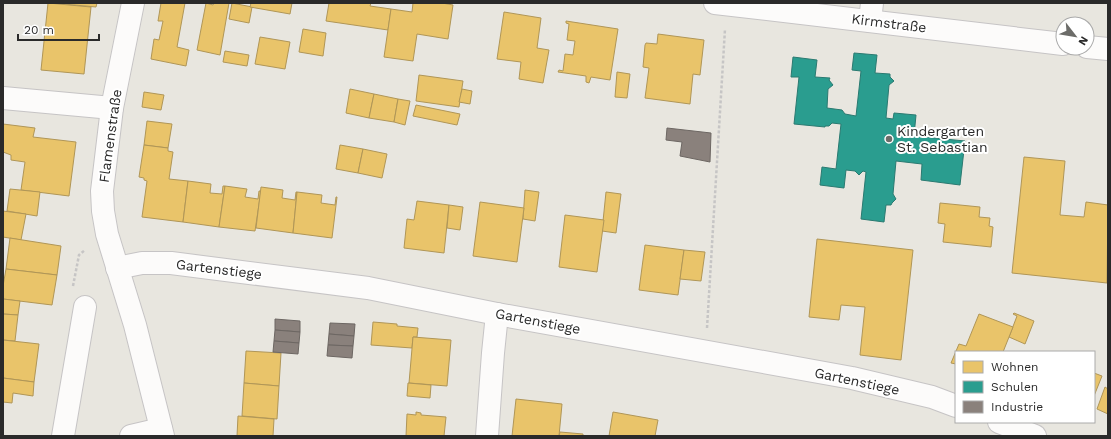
<svg xmlns="http://www.w3.org/2000/svg" width="1111" height="439" font-family="'Work Sans',sans-serif">
<style>
.homes{fill:#e9c46a;stroke:#b09657}
.schools{fill:#2a9d8f;stroke:#2a7a71}
.industry{fill:#8a817c;stroke:#6d6763}
.lines{fill:none;stroke-linecap:round;stroke-linejoin:round}
.minor-casing{stroke:#c6c4c5;stroke-width:24}
.path{stroke:#c6c5c5;stroke-width:2.5;stroke-dasharray:3 2;stroke-linecap:butt}
.minor{stroke:#fcfbfa;stroke-width:22}
.poi-dot{fill:#6c6c69;stroke:#fff;stroke-width:1.5}
.labels{text-anchor:middle;stroke-width:4;stroke-linejoin:round;paint-order:stroke}
.street-label{font-size:14px;fill:#2a2a2a;stroke:#fff}
.poi-label{font-size:14px;fill:#2a2a2a;stroke:#fff;text-anchor:start}
</style>
<rect width="100%" height="100%" fill="#e8e6df"/>
<!-- homes -->
<g class="homes">
<path d="M 48,3 L 91,7 L 84,74 L 41,70 Z"/>
<path d="M 53,3 L 97,3 L 96,7 Z"/>
<path d="M 161,3 L 185,3 L 177,47 L 189,50 L 186,66 L 151,59 L 154,39 L 159,40 L 163,21 L 158,21 Z"/>
<path d="M 206,3 L 213,5 L 214,3 L 229,3 L 220,55 L 197,50 Z"/>
<path d="M 232,3 L 252,7 L 249,23 L 229,19 Z"/>
<path d="M 251,3 L 292,3 L 290,14 L 250,7 Z"/>
<path d="M 329,3 L 371,3 L 370,6 L 391,9 L 388,30 L 326,21 Z"/>
<path d="M 413,3 L 442,3 L 453,5 L 448,39 L 417,34 L 413,61 L 384,57 L 391,9 L 412,12 Z"/>
<path d="M 504,12 L 541,18 L 537,48 L 549,50 L 543,83 L 519,79 L 521,62 L 497,59 Z"/>
<path d="M 566,21 L 618,29 L 610,80 L 591,77 L 589,83 L 586,82 L 586,76 L 558,72 L 559,70 L 563,71 L 565,54 L 573,55 L 575,41 L 567,40 L 569,24 L 566,23 Z"/>
<path d="M 303,29 L 326,33 L 323,56 L 299,52 Z"/>
<path d="M 658,34 L 704,40 L 700,75 L 693,74 L 690,104 L 645,98 L 649,68 L 643,67 L 645,45 L 646,43 L 657,44 Z"/>
<path d="M 260,37 L 290,42 L 285,69 L 255,64 Z"/>
<path d="M 225,51 L 249,55 L 247,66 L 223,62 Z"/>
<path d="M 617,72 L 630,74 L 627,98 L 615,97 Z"/>
<path d="M 419,75 L 463,81 L 459,107 L 416,101 Z"/>
<path d="M 350,89 L 374,94 L 369,118 L 346,113 Z"/>
<path d="M 462,89 L 472,91 L 470,104 L 459,102 Z"/>
<path d="M 144,92 L 164,95 L 161,110 L 142,107 Z"/>
<path d="M 374,94 L 398,99 L 394,122 L 369,118 Z"/>
<path d="M 398,99 L 410,101 L 405,125 L 394,122 Z"/>
<path d="M 416,105 L 460,114 L 457,125 L 413,116 Z"/>
<path d="M 147,121 L 172,124 L 168,148 L 144,145 Z"/>
<path d="M 3,124 L 35,128 L 33,137 L 76,142 L 69,196 L 21,190 L 25,162 L 11,160 L 11,155 L 3,152 Z"/>
<path d="M 144,145 L 168,148 L 168,151 L 173,152 L 169,179 L 188,181 L 183,222 L 142,217 L 147,181 L 144,180 L 144,178 L 139,177 Z"/>
<path d="M 340,145 L 363,149 L 358,173 L 336,169 Z"/>
<path d="M 363,149 L 387,154 L 382,178 L 358,173 Z"/>
<path d="M 1024,157 L 1065,161 L 1060,215 L 1084,217 L 1086,202 L 1108,205 L 1107,283 L 1012,273 Z"/>
<path d="M 188,181 L 211,184 L 210,193 L 222,194 L 223,186 L 225,186 L 219,227 L 183,222 Z"/>
<path d="M 225,186 L 247,189 L 245,197 L 258,199 L 259,191 L 261,191 L 255,231 L 219,227 Z"/>
<path d="M 261,187 L 283,190 L 282,198 L 295,200 L 296,192 L 297,192 L 293,233 L 256,228 Z"/>
<path d="M 10,189 L 40,192 L 37,216 L 7,211 Z"/>
<path d="M 525,190 L 539,192 L 535,221 L 523,219 Z"/>
<path d="M 297,192 L 322,195 L 321,203 L 335,205 L 336,197 L 337,197 L 332,238 L 293,233 Z"/>
<path d="M 606,192 L 621,194 L 616,233 L 602,231 Z"/>
<path d="M 417,201 L 449,205 L 444,253 L 404,248 L 407,219 L 414,220 Z"/>
<path d="M 480,202 L 524,208 L 517,262 L 473,256 Z"/>
<path d="M 940,203 L 980,207 L 979,217 L 990,218 L 989,226 L 993,227 L 991,247 L 943,242 L 945,224 L 938,223 Z"/>
<path d="M 449,205 L 463,207 L 460,230 L 447,228 Z"/>
<path d="M 3,211 L 26,214 L 21,240 L 3,237 Z"/>
<path d="M 565,215 L 604,220 L 597,272 L 559,267 Z"/>
<path d="M 10,238 L 61,246 L 57,275 L 6,269 Z"/>
<path d="M 817,239 L 913,250 L 901,360 L 860,355 L 865,307 L 841,305 L 839,320 L 809,317 Z"/>
<path d="M 645,245 L 684,250 L 678,295 L 639,290 Z"/>
<path d="M 684,250 L 705,252 L 701,281 L 680,279 Z"/>
<path d="M 6,269 L 57,275 L 52,305 L 3,299 L 3,286 Z"/>
<path d="M 3,299 L 20,301 L 18,315 L 3,314 Z"/>
<path d="M 1014,313 L 1034,321 L 1025,344 L 1009,337 L 1017,316 L 1013,314 Z"/>
<path d="M 3,314 L 18,315 L 15,341 L 3,340 Z"/>
<path d="M 979,314 L 1013,327 L 1003,352 L 956,352 L 956,364 L 951,363 L 959,344 L 966,346 Z"/>
<path d="M 373,322 L 397,324 L 397,326 L 418,328 L 417,337 L 413,337 L 412,348 L 371,345 Z"/>
<path d="M 413,337 L 451,340 L 447,386 L 409,383 Z"/>
<path d="M 3,340 L 39,344 L 34,382 L 3,378 Z"/>
<path d="M 246,351 L 281,353 L 279,386 L 244,383 Z"/>
<path d="M 1094,373 L 1102,376 L 1094,396 Z"/>
<path d="M 3,378 L 34,382 L 33,396 L 13,393 L 12,403 L 3,402 Z"/>
<path d="M 244,383 L 279,386 L 277,419 L 242,416 Z"/>
<path d="M 408,383 L 431,385 L 430,398 L 407,396 Z"/>
<path d="M 1105,387 L 1108,389 L 1108,414 L 1097,409 Z"/>
<path d="M 516,399 L 562,404 L 559,436 L 512,436 Z"/>
<path d="M 416,412 L 421,413 L 421,415 L 446,417 L 444,436 L 406,436 L 407,414 L 416,415 Z"/>
<path d="M 613,412 L 658,420 L 655,436 L 609,436 Z"/>
<path d="M 238,416 L 274,419 L 273,436 L 237,436 Z"/>
<path d="M 560,432 L 583,434 L 583,436 L 559,436 Z"/>
</g>
<!-- schools -->
<path class="schools" d="M 854,53 L 877,55 L 875,73 L 890,74 L 890,77 L 894,81 L 889,85 L 886,118 L 893,119 L 894,113 L 916,115 L 914,136 L 965,141 L 960,185 L 921,180 L 922,164 L 896,161 L 893,194 L 896,199 L 892,203 L 891,205 L 886,205 L 884,222 L 861,219 L 866,172 L 863,171 L 859,175 L 855,171 L 846,170 L 844,188 L 820,185 L 822,167 L 836,169 L 841,124 L 832,123 L 829,126 L 825,126 L 825,127 L 794,124 L 799,77 L 791,77 L 793,57 L 817,60 L 815,77 L 830,78 L 829,80 L 833,85 L 828,89 L 827,108 L 842,110 L 845,114 L 856,116 L 861,71 L 852,70 Z"/>
<!-- industry -->
<g class="industry">
<path d="M 667,128 L 711,133 L 710,162 L 680,156 L 682,142 L 666,140 Z"/>
<path d="M 275,319 L 300,321 L 300,332 L 275,330 Z"/>
<path d="M 330,323 L 355,324 L 354,336 L 329,334 Z"/>
<path d="M 275,330 L 300,332 L 299,343 L 274,341 Z"/>
<path d="M 329,334 L 354,336 L 353,346 L 328,345 Z"/>
<path d="M 274,341 L 299,343 L 298,354 L 273,352 Z"/>
<path d="M 328,345 L 353,346 L 352,358 L 327,356 Z"/>
</g>
<g class="lines">
<defs>
<g id="minor">
<path d="M 133,3 L 112,108 L 102,191 L 103,211 L 107,234 L 135,325 L 163,436"/>
<path d="M 715,3 L 1063,44"/>
<path d="M 870,21 L 872,3"/>
<path d="M 1087,47 L 1108,49"/>
<path d="M 3,98 L 112,108"/>
<path d="M 117,268 L 142,263 L 171,263 L 368,288 L 497,314 L 852,378 L 932,397 L 956,406"/>
<path d="M 999,422 L 1035,436"/>
<path d="M 63,436 L 85,307"/>
<path d="M 131,436 L 161,429"/>
<path d="M 487,436 L 493,353 L 497,314"/>
</g>
</defs>
<!-- minor casing -->
<use href="#minor" class="minor-casing"/>
<!-- path -->
<g class="path">
<path d="M 73,286 L 79,255 L 85,250"/>
<path d="M 707,328 L 725,29"/>
</g>
<!-- minor -->
<use href="#minor" class="minor"/>
</g>
<!-- markers -->
<circle class="poi-dot" cx="889" cy="139" r="4"/>
<g class="labels">
<!-- street labels -->
<g class="street-label">
<text transform="translate(889 23) rotate(7)" y="5">Kirmstraße</text>
<text transform="translate(110 136) rotate(-82)" y="5">Flamenstraße</text>
<text transform="translate(219 269) rotate(7)" y="5">Gartenstiege</text>
<text transform="translate(538 321) rotate(11)" y="5">Gartenstiege</text>
<text transform="translate(857 381) rotate(12)" y="5">Gartenstiege</text>
</g>
<!-- poi labels -->
<g class="poi-label">
<text x="897" y="136">Kindergarten<tspan x="897" dy="16">St. Sebastian</tspan></text>
</g>
</g>
<!-- border -->
<rect width="1111" height="439" fill="none" stroke="#2a2a2a" stroke-width="8"/>
<!-- legend -->
<rect x="955" y="351" width="140" height="72" fill="#ffffff" stroke="#aaaaaa"/>
<rect x="963" y="361" width="20" height="12" fill="#e9c46a" stroke="#aaaaaa"/>
<text x="991" y="371" font-size="12" fill="#2a2a2a">Wohnen</text>
<rect x="963" y="381" width="20" height="12" fill="#2a9d8f" stroke="#aaaaaa"/>
<text x="991" y="391" font-size="12" fill="#2a2a2a">Schulen</text>
<rect x="963" y="401" width="20" height="12" fill="#8a817c" stroke="#aaaaaa"/>
<text x="991" y="411" font-size="12" fill="#2a2a2a">Industrie</text>
<!-- north arrow -->
<g transform="translate(1075 36) rotate(121)"><circle r="19" fill="#ffffff" stroke="#aaaaaa"/>
<path d="M0-3L7 15L0 10L-7 15Z" fill="#6c6c69"/>
<text y="-6" font-size="11" font-weight="bold" text-anchor="middle" fill="#2a2a2a">N</text>
</g>
<!-- scale -->
<path d="M18 34v6h81v-6" fill="none" stroke="#2a2a2a" stroke-width="2"/>
<text x="24" y="34" font-size="12" fill="#2a2a2a" stroke="#ffffff" stroke-width="3" paint-order="stroke">20 m</text>
</svg>
